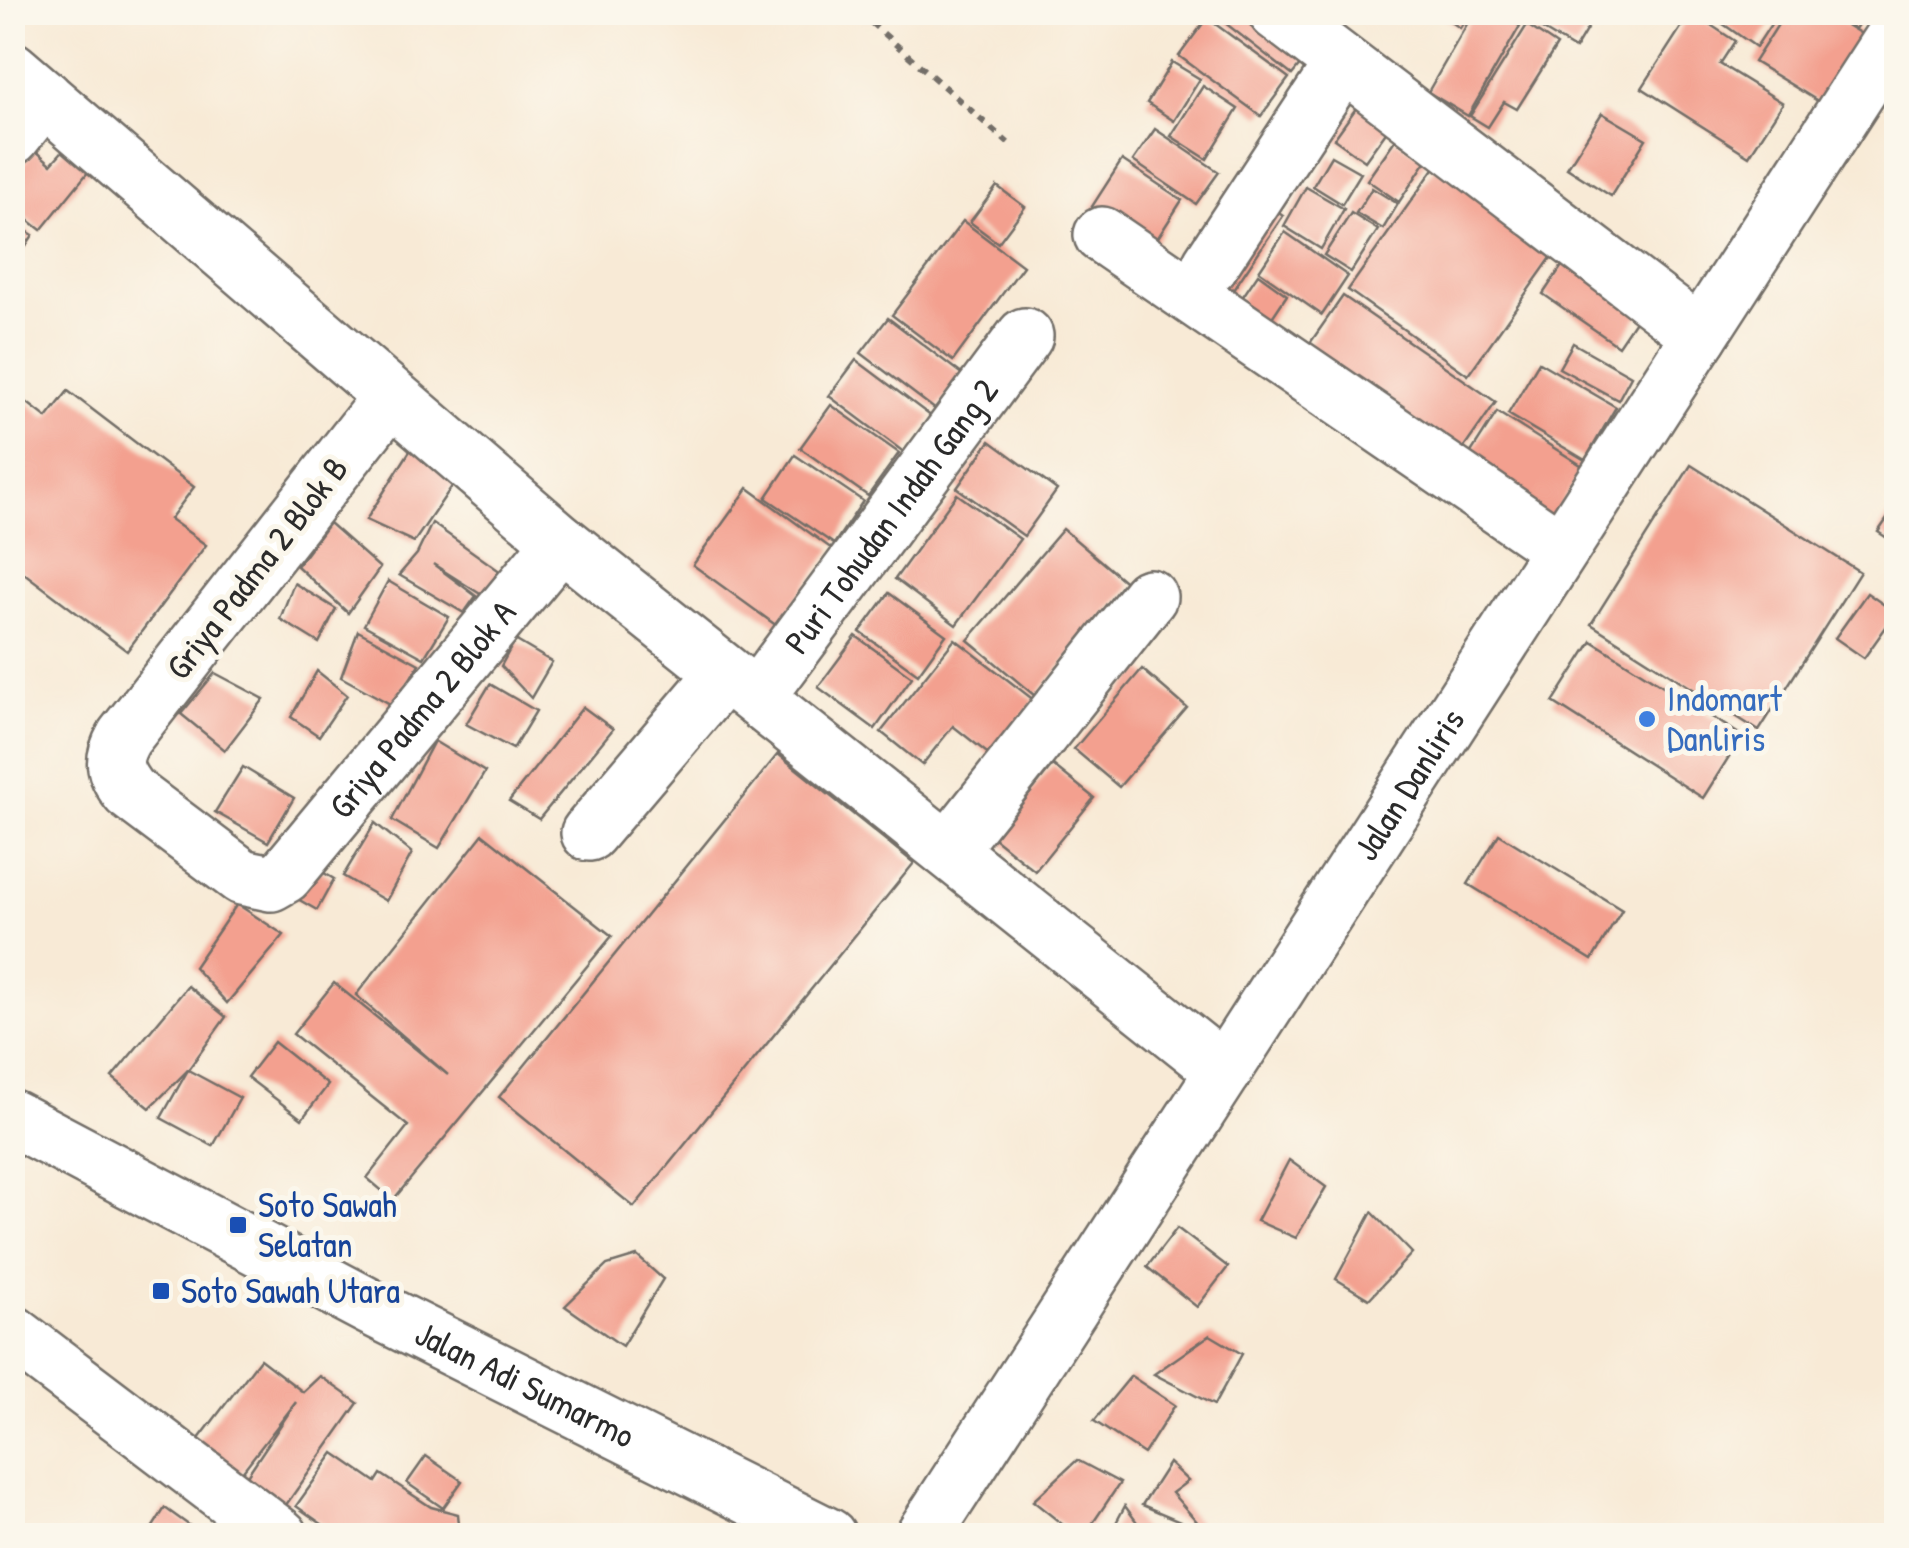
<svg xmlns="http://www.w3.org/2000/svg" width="1909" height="1548" font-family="'Patrick Hand',sans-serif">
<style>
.building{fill:#f3a08f}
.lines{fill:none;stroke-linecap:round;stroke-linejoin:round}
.minor-casing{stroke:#736e67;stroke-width:60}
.major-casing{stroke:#736e67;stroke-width:60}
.path{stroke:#736e67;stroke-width:6;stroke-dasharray:8 8;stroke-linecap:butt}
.minor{stroke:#fff;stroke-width:55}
.major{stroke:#fff;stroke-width:55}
.shop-dot{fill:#3f7fe0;stroke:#fbf7ec;stroke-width:4}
.transit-dot{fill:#1a4fb4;stroke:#fbf7ec;stroke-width:4}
.labels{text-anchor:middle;stroke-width:10;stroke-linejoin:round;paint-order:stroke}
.street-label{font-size:35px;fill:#2b2b2b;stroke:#fbf7ec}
.shop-label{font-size:35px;fill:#366cbe;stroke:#fbf7ec;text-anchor:start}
.transit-label{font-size:35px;fill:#164399;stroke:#fbf7ec;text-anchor:start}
</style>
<rect width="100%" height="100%" fill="#fbf7ec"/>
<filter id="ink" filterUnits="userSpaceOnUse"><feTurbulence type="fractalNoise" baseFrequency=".01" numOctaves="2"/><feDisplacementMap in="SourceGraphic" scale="20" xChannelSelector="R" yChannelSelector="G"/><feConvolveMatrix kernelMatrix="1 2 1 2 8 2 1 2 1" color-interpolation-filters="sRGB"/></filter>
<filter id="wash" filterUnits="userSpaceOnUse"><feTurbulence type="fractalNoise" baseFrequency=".0048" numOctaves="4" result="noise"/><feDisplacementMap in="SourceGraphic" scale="40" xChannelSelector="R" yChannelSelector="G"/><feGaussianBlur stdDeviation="2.25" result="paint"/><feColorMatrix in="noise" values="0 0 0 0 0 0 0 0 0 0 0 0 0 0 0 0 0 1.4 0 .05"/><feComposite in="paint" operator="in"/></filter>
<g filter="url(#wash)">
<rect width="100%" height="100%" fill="#f8ead6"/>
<g id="blocks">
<!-- building -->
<g class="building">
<path d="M 1211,12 L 1267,12 L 1314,48 L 1292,75 Z"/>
<path d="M 1437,12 L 1470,12 L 1460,28 Z"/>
<path d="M 1474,12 L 1496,12 L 1520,26 L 1468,116 L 1428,92 Z"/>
<path d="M 1514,12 L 1571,12 L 1590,24 L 1575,49 Z"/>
<path d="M 1691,12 L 1735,41 L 1720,64 L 1783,103 L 1749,156 L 1642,88 Z"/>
<path d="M 1706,12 L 1779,12 L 1756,47 Z"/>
<path d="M 1786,12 L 1825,12 L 1873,41 L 1831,109 L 1754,62 Z"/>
<path d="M 1830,12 L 1866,12 L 1855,29 Z"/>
<path d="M 1207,18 L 1289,78 L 1261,116 L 1179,56 Z"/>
<path d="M 1527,25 L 1557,45 L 1517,109 L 1504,102 L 1488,127 L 1470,116 Z"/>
<path d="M 1172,62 L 1200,79 L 1174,121 L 1147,103 Z"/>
<path d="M 1203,86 L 1238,109 L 1207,159 L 1171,136 Z"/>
<path d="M 1369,90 L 1400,112 L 1365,161 L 1334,139 Z"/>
<path d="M 1602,113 L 1646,139 L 1611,196 L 1567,168 Z"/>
<path d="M 1155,129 L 1219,172 L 1196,204 L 1133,161 Z"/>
<path d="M 1395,140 L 1427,160 L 1399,202 L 1367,180 Z"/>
<path d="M 68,145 L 93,166 L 41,230 L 12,207 L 12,178 L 35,150 L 51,164 Z"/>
<path d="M 1445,153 L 1565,238 L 1468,375 L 1348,290 Z"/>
<path d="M 1331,156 L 1361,173 L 1342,204 L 1313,186 Z"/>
<path d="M 1122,160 L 1182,200 L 1152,247 L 1091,208 Z"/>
<path d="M 997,186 L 1025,207 L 998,243 L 970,222 Z"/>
<path d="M 1306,187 L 1344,209 L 1321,249 L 1284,226 Z"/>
<path d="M 1372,188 L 1398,204 L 1383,229 L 1356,213 Z"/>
<path d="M 1259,199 L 1283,216 L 1223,305 L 1199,288 Z"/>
<path d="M 1351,213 L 1378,230 L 1351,272 L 1324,255 Z"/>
<path d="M 963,221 L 1023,266 L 953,361 L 892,315 Z"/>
<path d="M 12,222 L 33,235 L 12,267 Z"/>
<path d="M 1285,232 L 1348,276 L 1322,315 L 1259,271 Z"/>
<path d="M 1574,248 L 1649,300 L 1618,346 L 1543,294 Z"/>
<path d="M 1258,274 L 1287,295 L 1259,337 L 1229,317 Z"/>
<path d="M 1343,296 L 1496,402 L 1449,469 L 1296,363 Z"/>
<path d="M 888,318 L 963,375 L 936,410 L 861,353 Z"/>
<path d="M 1573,343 L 1631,376 L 1618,400 L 1559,368 Z"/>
<path d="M 856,360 L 932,417 L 905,453 L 829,396 Z"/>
<path d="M 1539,362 L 1616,407 L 1585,460 L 1508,414 Z"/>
<path d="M 12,391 L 47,418 L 68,391 L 194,487 L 170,519 L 206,545 L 127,651 L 12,564 Z"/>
<path d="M 831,405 L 899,453 L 868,496 L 800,448 Z"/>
<path d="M 1497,412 L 1584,467 L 1549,523 L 1461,468 Z"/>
<path d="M 990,441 L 1057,490 L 1024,536 L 957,488 Z"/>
<path d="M 415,443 L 457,479 L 414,542 L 366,520 Z"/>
<path d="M 795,455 L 863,501 L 834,544 L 766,498 Z"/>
<path d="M 1691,465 L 1860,572 L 1759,731 L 1591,624 Z"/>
<path d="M 748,488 L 832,549 L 777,626 L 693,565 Z"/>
<path d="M 957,494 L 1020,539 L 956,625 L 895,579 Z"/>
<path d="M 1896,506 L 1896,544 L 1878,532 Z"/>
<path d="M 329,523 L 380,568 L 348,613 L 297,566 Z"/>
<path d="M 432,523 L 501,572 L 485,597 L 433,564 L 476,596 L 464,613 L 399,575 L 417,554 Z"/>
<path d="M 1063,529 L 1130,586 L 1035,696 L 968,640 Z"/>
<path d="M 388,581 L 449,617 L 424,658 L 364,625 Z"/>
<path d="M 294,583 L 336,609 L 319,643 L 280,619 Z"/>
<path d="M 889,593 L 946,635 L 918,674 L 860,632 Z"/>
<path d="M 1867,593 L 1896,613 L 1864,658 L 1835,638 Z"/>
<path d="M 358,631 L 419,664 L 394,706 L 341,677 Z"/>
<path d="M 856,636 L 912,677 L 875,729 L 818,687 Z"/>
<path d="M 955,639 L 1035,701 L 991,756 L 953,726 L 922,765 L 881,732 Z"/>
<path d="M 515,640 L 552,662 L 531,698 L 501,666 Z"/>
<path d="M 1592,641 L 1742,736 L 1703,798 L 1553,702 Z"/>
<path d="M 1142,669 L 1187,708 L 1119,787 L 1074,749 Z"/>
<path d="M 317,671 L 347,695 L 319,736 L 291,717 Z"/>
<path d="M 215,673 L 264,699 L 225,750 L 181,714 Z"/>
<path d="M 490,684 L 536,711 L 513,749 L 466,724 Z"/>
<path d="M 583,707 L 613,729 L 539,819 L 509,801 Z"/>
<path d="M 434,741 L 485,772 L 439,848 L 392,820 Z"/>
<path d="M 778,754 L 914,863 L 634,1207 L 499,1097 Z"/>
<path d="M 1053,765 L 1094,798 L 1035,871 L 994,838 Z"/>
<path d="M 243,767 L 294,798 L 268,842 L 215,812 Z"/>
<path d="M 375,823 L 412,853 L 386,901 L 343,876 Z"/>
<path d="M 483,834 L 612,936 L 393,1200 L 367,1178 L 408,1126 L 293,1034 L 334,983 L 448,1075 L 356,995 Z"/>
<path d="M 1499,834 L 1622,910 L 1592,960 L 1468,884 Z"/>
<path d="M 314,867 L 334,879 L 317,910 L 296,898 Z"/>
<path d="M 237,904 L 284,935 L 227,1003 L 194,967 Z"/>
<path d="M 188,986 L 226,1017 L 188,1070 L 150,1108 L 112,1077 Z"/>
<path d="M 274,1042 L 328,1085 L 302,1119 L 247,1077 Z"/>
<path d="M 188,1070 L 240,1098 L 213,1146 L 161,1118 Z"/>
<path d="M 1289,1160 L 1326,1187 L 1296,1238 L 1257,1221 Z"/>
<path d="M 1372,1212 L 1412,1253 L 1369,1299 L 1336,1279 Z"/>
<path d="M 1177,1228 L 1228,1267 L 1197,1307 L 1147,1267 Z"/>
<path d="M 637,1256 L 663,1279 L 622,1346 L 565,1306 L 607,1265 Z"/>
<path d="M 1210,1335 L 1242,1354 L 1214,1405 L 1154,1374 Z"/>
<path d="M 260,1359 L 303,1392 L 320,1376 L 358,1403 L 281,1512 L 242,1483 L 296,1402 L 238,1477 L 195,1444 Z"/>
<path d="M 1131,1376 L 1175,1405 L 1144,1454 L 1094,1421 Z"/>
<path d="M 334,1453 L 376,1482 L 381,1474 L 431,1507 L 458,1514 L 460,1536 L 339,1536 L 296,1506 Z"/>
<path d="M 426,1456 L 462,1481 L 443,1508 L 407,1483 Z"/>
<path d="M 1077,1460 L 1120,1483 L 1084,1536 L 1077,1536 L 1033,1501 Z"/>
<path d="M 1169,1463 L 1188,1481 L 1172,1493 L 1206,1532 L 1142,1505 Z"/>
<path d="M 1125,1506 L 1147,1536 L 1109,1536 Z"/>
<path d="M 165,1508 L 204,1536 L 147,1536 Z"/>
</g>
</g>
</g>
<g filter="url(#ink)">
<use href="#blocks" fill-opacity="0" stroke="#736e67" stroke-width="2.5"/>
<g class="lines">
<defs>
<g id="minor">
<path d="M 1276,12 L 1700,335"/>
<path d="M 12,70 L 561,542 L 1224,1071"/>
<path d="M 12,137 L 44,97"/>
<path d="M 1102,235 L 1561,549"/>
<path d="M 1210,265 L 1341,66"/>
<path id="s1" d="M 389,399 L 124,737 C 111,760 113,771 129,792 L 242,877 L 271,883 L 285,875 L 561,542"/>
<path id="s2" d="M 757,697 L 1025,336"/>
<path d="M 589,833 L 724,674"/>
<path d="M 948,850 L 1149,597"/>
<path d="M 12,1333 L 280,1536"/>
<path id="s3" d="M 923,1536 L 1896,32"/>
</g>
<g id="major">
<path id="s4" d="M 12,1118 L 370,1307 L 828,1536"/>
</g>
</defs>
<!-- minor casing -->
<use href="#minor" class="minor-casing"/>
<!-- major casing -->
<use href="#major" class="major-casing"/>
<!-- path -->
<path class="path" d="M 859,12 L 1008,143"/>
<!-- minor -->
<use href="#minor" class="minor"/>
<!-- major -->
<use href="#major" class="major"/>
</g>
</g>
<!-- markers -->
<circle class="shop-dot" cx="1647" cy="719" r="10"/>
<g class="transit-dot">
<rect x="228" y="1215" width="20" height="20" rx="5"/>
<rect x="151" y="1281" width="20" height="20" rx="5"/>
</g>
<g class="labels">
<!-- street labels -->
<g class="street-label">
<text dy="12" stroke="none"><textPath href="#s2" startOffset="225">Puri Tohudan Indah Gang 2</textPath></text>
<text transform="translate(257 568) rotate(-52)" y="12">Griya Padma 2 Blok B</text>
<text dy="12" stroke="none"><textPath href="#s1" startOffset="892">Griya Padma 2 Blok A</textPath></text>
<text dy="12" stroke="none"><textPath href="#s3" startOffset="895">Jalan Danliris</textPath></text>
<text dy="12" stroke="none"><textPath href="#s4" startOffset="578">Jalan Adi Sumarmo</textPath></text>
</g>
<!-- shop labels -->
<g class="shop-label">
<text x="1667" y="711">Indomart<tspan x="1667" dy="40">Danliris</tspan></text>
</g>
<!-- transit labels -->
<g class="transit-label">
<text x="258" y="1217">Soto Sawah<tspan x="258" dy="40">Selatan</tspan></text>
<text x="181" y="1303">Soto Sawah Utara</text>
</g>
</g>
<!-- margin -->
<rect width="1909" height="1548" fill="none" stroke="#fbf7ec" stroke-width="50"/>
</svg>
